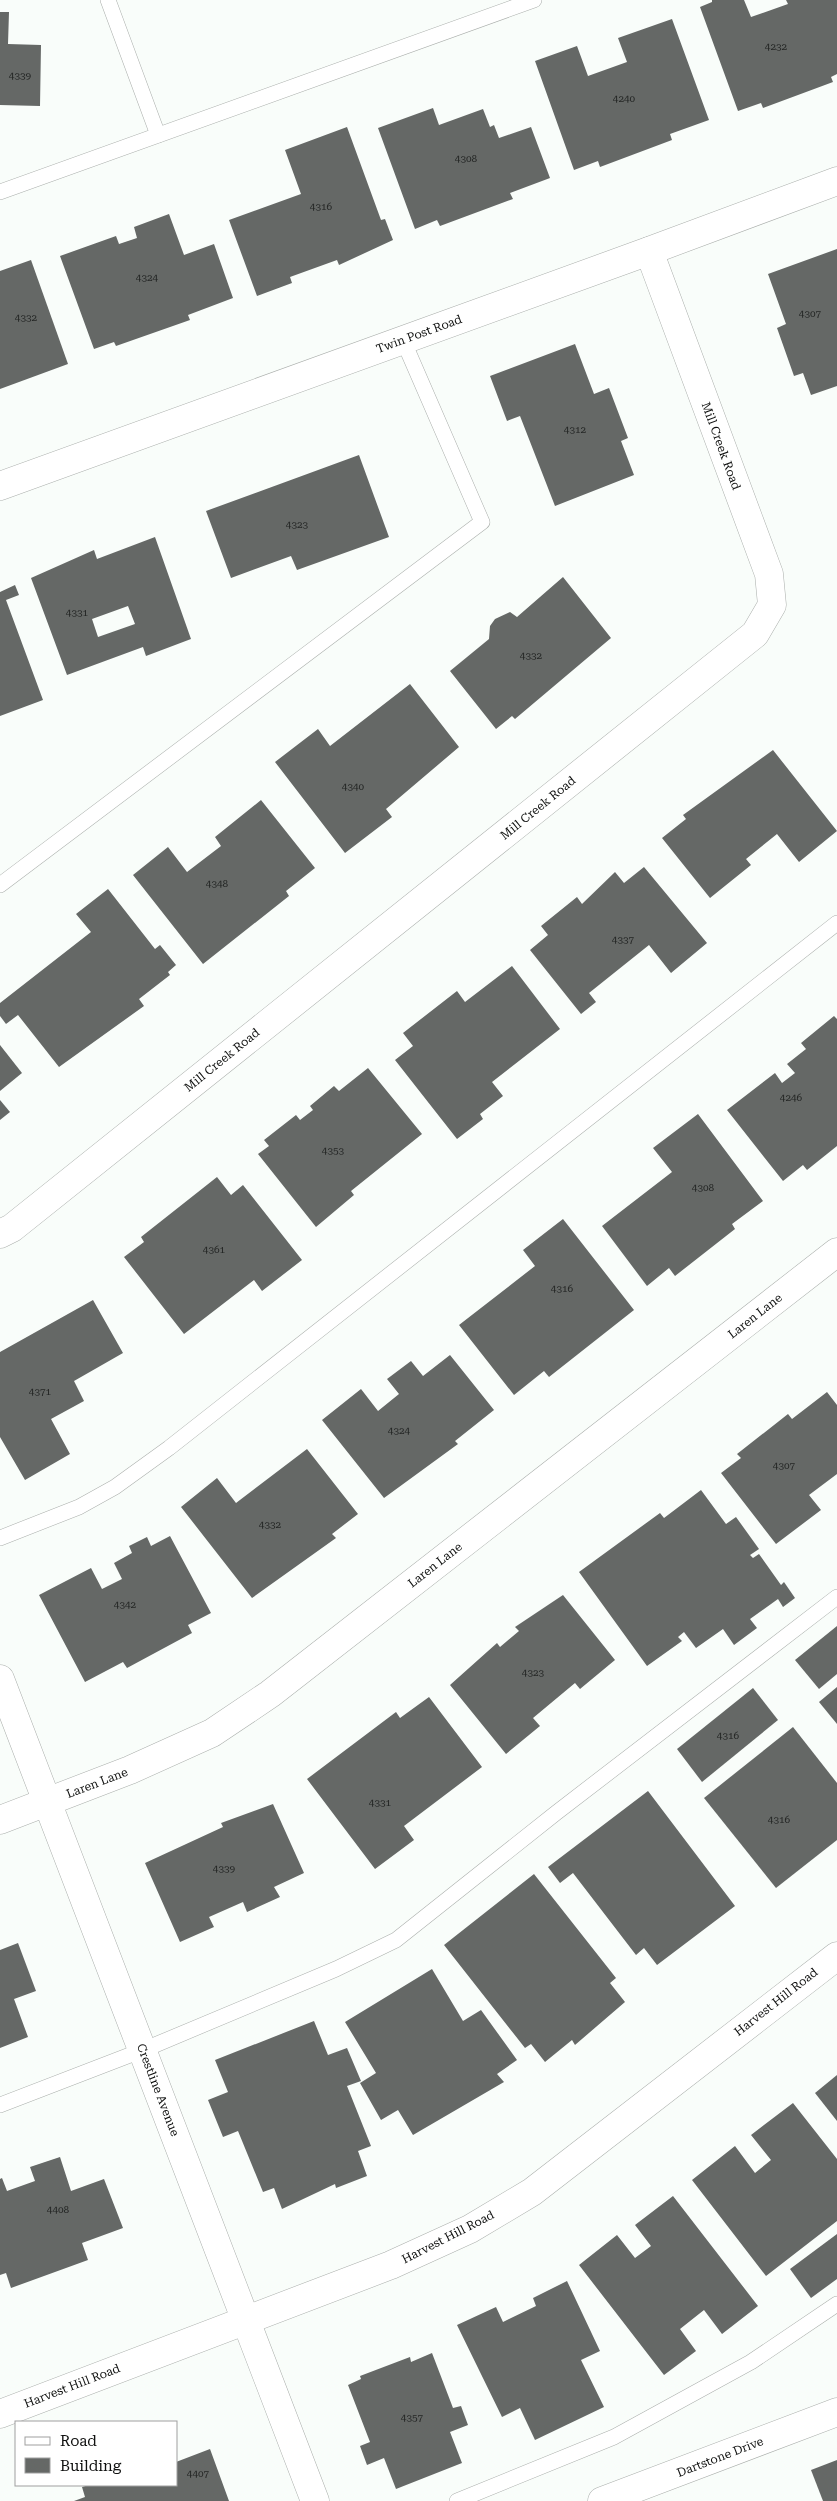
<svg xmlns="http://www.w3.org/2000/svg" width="837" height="2501" font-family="'Roboto Serif',serif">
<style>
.building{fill:#656866;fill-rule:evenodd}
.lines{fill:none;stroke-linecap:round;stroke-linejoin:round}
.service-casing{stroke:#abafac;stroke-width:16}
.minor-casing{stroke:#abafac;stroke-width:29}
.tertiary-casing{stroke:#abafac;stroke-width:29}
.service{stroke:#fff;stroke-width:15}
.minor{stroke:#fff;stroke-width:28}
.tertiary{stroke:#fff;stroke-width:28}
.labels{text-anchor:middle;stroke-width:4.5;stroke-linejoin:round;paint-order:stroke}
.number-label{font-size:10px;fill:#242625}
.street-label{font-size:12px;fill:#0f100f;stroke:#fff}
</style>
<rect width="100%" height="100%" fill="#f9fdfa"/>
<!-- building -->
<g class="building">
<path d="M 712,0 L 744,0 L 751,17 L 788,4 L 786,0 L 837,0 L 837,74 L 831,77 L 833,82 L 763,108 L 761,103 L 738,111 L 700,7 L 712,2 Z"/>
<path d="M 0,12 L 9,12 L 8,44 L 41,45 L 40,106 L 0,105 Z"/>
<path d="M 672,19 L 709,120 L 670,134 L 672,140 L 600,167 L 598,161 L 574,170 L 535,61 L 577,46 L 588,76 L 627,62 L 618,38 Z"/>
<path d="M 433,108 L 439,125 L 483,109 L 490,127 L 494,125 L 499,138 L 531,127 L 550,178 L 510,193 L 513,199 L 440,226 L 437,220 L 415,229 L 378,128 Z"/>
<path d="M 347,127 L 381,220 L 385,219 L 393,240 L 339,265 L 337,260 L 290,277 L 292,283 L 257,296 L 229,220 L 301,194 L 285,150 Z"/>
<path d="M 169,214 L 184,255 L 214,244 L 233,298 L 188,315 L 190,320 L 116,346 L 114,342 L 94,349 L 60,256 L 116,236 L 119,244 L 137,238 L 134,227 Z"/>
<path d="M 837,249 L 837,386 L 811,395 L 803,373 L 794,376 L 777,328 L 786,324 L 768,274 Z"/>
<path d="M 31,260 L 68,364 L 0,389 L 0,271 Z"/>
<path d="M 575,344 L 594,394 L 609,388 L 628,438 L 621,441 L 634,475 L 555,506 L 520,416 L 507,421 L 490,376 Z"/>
<path d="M 359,455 L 389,537 L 297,570 L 291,556 L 231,578 L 206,511 Z"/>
<path d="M 155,537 L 191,639 L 146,656 L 143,647 L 67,675 L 31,578 L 94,550 L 97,559 ZM 128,606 L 135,624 L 98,637 L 92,619 Z"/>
<path d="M 563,577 L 611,638 L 515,719 L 512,716 L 496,729 L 450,671 L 489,639 L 490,626 L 495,619 L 510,612 L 517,617 Z"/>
<path d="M 15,585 L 19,595 L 6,600 L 43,700 L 0,716 L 0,592 Z"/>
<path d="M 410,684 L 459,747 L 386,809 L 392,817 L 345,853 L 275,762 L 318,729 L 330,746 Z"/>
<path d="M 773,750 L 837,831 L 799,862 L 777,834 L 746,859 L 751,865 L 710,898 L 662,838 L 686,819 L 683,815 Z"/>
<path d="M 261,800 L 315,868 L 286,891 L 289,896 L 203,964 L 133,875 L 168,847 L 187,872 L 221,846 L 215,837 Z"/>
<path d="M 644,867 L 707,943 L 671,973 L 649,945 L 589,993 L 596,1002 L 581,1014 L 530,950 L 548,935 L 541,926 L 577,897 L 582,904 L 615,872 L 624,883 Z"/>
<path d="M 108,889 L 155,949 L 160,945 L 176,965 L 168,972 L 170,975 L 139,999 L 144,1006 L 59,1067 L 18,1015 L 6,1024 L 0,1016 L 0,1003 L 91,932 L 76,914 Z"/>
<path d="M 512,966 L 560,1029 L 492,1082 L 503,1096 L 480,1114 L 483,1119 L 457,1139 L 395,1060 L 413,1046 L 403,1033 L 457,991 L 465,1002 Z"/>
<path d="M 834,1016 L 837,1019 L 837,1146 L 807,1170 L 803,1165 L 783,1181 L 727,1110 L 775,1073 L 782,1083 L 795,1073 L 787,1064 L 806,1049 L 801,1043 Z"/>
<path d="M 0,1045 L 22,1073 L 0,1091 Z"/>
<path d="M 368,1068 L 422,1134 L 351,1191 L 354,1195 L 316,1227 L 258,1154 L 269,1146 L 264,1140 L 296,1115 L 300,1120 L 313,1110 L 310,1106 L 334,1086 L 339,1091 Z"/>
<path d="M 0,1100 L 10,1112 L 0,1120 Z"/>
<path d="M 698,1114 L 763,1201 L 732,1224 L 735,1229 L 675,1276 L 669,1268 L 647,1286 L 602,1226 L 672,1172 L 653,1148 Z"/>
<path d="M 217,1177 L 231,1195 L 243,1185 L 302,1260 L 262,1291 L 254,1280 L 184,1334 L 124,1257 L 144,1242 L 141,1237 Z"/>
<path d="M 563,1219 L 634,1310 L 549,1377 L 544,1371 L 514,1395 L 459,1325 L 535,1266 L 523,1250 Z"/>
<path d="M 93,1300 L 123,1353 L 74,1381 L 84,1401 L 51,1419 L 70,1454 L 25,1480 L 0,1437 L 0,1352 Z"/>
<path d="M 450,1355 L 494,1410 L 455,1441 L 458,1444 L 384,1498 L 322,1420 L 361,1389 L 378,1411 L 399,1394 L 387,1379 L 411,1361 L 423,1376 Z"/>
<path d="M 827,1392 L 837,1405 L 837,1474 L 809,1495 L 821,1510 L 776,1544 L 721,1473 L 741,1458 L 737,1454 L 788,1414 L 792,1419 Z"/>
<path d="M 307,1449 L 358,1514 L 332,1534 L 336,1538 L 252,1598 L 181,1507 L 217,1478 L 236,1503 Z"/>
<path d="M 701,1490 L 726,1524 L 736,1517 L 759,1549 L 750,1555 L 753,1558 L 759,1554 L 781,1585 L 784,1582 L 795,1598 L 783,1607 L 778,1599 L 750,1619 L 757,1628 L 734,1645 L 723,1629 L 696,1648 L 684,1632 L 678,1637 L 682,1641 L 647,1666 L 579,1572 L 660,1513 L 664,1518 Z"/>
<path d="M 170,1536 L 211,1613 L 188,1625 L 192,1633 L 127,1668 L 123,1662 L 85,1682 L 39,1595 L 91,1568 L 102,1589 L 122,1579 L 114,1563 L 132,1553 L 129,1546 L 147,1537 L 151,1546 Z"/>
<path d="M 563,1595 L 615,1660 L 580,1689 L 575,1683 L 533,1718 L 540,1726 L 506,1754 L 450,1685 L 497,1643 L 500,1647 L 519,1631 L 515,1627 Z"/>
<path d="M 837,1626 L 837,1674 L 819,1689 L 795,1660 Z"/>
<path d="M 837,1687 L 837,1724 L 819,1702 Z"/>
<path d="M 753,1688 L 778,1720 L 702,1782 L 677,1749 Z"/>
<path d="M 429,1697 L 482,1767 L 404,1826 L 414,1840 L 375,1869 L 307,1779 L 396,1712 L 400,1718 Z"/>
<path d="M 793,1727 L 837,1783 L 837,1840 L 776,1888 L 704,1798 Z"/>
<path d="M 648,1791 L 735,1906 L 657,1965 L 644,1948 L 636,1955 L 573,1873 L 560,1883 L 548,1867 Z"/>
<path d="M 273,1804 L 304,1873 L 274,1887 L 280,1897 L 247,1912 L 243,1902 L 209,1917 L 214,1927 L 180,1942 L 145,1863 L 223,1827 L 221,1823 Z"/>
<path d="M 534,1874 L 616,1978 L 610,1983 L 625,2002 L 575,2045 L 572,2040 L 545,2062 L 531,2044 L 525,2048 L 444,1945 Z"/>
<path d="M 18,1943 L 36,1991 L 14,1999 L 28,2037 L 0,2048 L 0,1950 Z"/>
<path d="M 432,1969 L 463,2021 L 481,2010 L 517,2060 L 497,2074 L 504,2082 L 413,2135 L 398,2110 L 381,2120 L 360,2083 L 376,2073 L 345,2022 Z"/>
<path d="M 314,2021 L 328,2055 L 347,2048 L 361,2081 L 347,2086 L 371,2146 L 358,2151 L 367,2176 L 336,2188 L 335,2184 L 282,2209 L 274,2188 L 263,2192 L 238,2131 L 223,2137 L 208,2100 L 228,2092 L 215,2060 Z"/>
<path d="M 837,2075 L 837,2121 L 815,2093 Z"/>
<path d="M 793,2103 L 837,2159 L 837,2221 L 766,2276 L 692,2180 L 735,2146 L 755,2173 L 771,2160 L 751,2135 Z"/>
<path d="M 60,2157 L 71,2191 L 104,2179 L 123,2228 L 82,2243 L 88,2260 L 11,2288 L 6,2273 L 0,2275 L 0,2179 L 2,2178 L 7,2191 L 35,2181 L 30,2167 Z"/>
<path d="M 673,2196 L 758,2306 L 722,2334 L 704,2310 L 680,2329 L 696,2351 L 664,2375 L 579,2265 L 617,2235 L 635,2258 L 651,2246 L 635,2225 Z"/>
<path d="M 837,2234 L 837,2279 L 811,2298 L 790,2269 Z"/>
<path d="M 567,2281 L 600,2351 L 581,2360 L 604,2407 L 535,2440 L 520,2408 L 502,2417 L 457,2325 L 496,2307 L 503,2322 L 536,2306 L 533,2298 Z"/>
<path d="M 432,2353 L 453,2408 L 461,2406 L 468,2425 L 450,2432 L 462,2463 L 396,2489 L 384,2458 L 367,2465 L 360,2446 L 370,2442 L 348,2385 L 361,2379 L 360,2376 L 410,2357 L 411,2362 Z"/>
<path d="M 210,2449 L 229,2501 L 74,2501 L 85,2497 L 82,2487 L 89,2485 L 176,2485 L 176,2462 Z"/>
<path d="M 837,2460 L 837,2501 L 823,2501 L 811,2470 Z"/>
</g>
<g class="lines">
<defs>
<g id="service">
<path d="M 108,0 L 158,135"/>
<path d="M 0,192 L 534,0"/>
<path d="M 0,885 L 482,522 L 403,340"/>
<path d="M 0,1538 L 79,1507 L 115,1487 L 169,1448 L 837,923"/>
<path d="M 0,2105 L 143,2050 L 336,1969 L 396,1940 L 556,1813 L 837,1597"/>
<path d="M 457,2501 L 614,2437 L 751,2362 L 837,2304"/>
</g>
<g id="minor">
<path d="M 0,486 L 649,251 L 837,181"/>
<path d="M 0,1234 L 12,1228 L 755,634 L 772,605 L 769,574 L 649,251"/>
<path d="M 0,1679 L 315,2501"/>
<path d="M 0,1820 L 130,1770 L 212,1733 L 270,1694 L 837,1252"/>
<path d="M 602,2501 L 837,2412"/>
</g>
<path id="tertiary" d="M 0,2414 L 391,2265 L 470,2229 L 532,2192 L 837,1956"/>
</defs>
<!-- service casing -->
<use href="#service" class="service-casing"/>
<!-- minor casing -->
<use href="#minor" class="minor-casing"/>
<!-- tertiary casing -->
<use href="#tertiary" class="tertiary-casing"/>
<!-- service -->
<use href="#service" class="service"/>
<!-- minor -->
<use href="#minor" class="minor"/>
<!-- tertiary -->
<use href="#tertiary" class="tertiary"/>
</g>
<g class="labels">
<!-- number labels -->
<g class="number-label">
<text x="776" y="50">4232</text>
<text x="20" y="79">4339</text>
<text x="624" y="102">4240</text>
<text x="466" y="162">4308</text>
<text x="321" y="210">4316</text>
<text x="147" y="281">4324</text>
<text x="810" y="317">4307</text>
<text x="26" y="321">4332</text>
<text x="575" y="433">4312</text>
<text x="297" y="528">4323</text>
<text x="77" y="616">4331</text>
<text x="531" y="659">4332</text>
<text x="353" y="790">4340</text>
<text x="217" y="887">4348</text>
<text x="623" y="943">4337</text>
<text x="791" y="1101">4246</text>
<text x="333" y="1154">4353</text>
<text x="703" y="1191">4308</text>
<text x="214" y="1253">4361</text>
<text x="562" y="1292">4316</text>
<text x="40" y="1395">4371</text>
<text x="399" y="1434">4324</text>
<text x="784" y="1469">4307</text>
<text x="270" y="1528">4332</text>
<text x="125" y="1608">4342</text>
<text x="533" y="1676">4323</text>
<text x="728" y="1739">4316</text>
<text x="380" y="1806">4331</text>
<text x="779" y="1823">4316</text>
<text x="224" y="1872">4339</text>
<text x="58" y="2213">4408</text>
<text x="412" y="2421">4357</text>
<text x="198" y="2477">4407</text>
</g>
<!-- street labels -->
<g class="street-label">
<text transform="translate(419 334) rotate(-20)" y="4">Twin Post Road</text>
<text transform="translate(721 446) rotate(70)" y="4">Mill Creek Road</text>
<text transform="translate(538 808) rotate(-39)" y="4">Mill Creek Road</text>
<text transform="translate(222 1060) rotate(-39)" y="4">Mill Creek Road</text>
<text transform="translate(755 1316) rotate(-38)" y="4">Laren Lane</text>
<text transform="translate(435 1565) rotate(-38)" y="4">Laren Lane</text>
<text transform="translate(97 1783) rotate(-21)" y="4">Laren Lane</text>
<text transform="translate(776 2002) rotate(-38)" y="4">Harvest Hill Road</text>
<text transform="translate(158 2090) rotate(69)" y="4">Crestline Avenue</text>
<text transform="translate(448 2237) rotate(-27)" y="4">Harvest Hill Road</text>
<text transform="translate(72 2386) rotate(-21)" y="4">Harvest Hill Road</text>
<text transform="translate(720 2457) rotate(-21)" y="4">Dartstone Drive</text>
</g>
</g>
<!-- legend -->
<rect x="15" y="2421" width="162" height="65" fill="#ffffff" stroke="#9f9f9f"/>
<rect x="25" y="2437" width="25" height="8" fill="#ffffff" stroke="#9f9f9f"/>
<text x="60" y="2446" font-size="15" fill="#0f100f">Road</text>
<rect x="25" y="2458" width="25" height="15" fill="#656866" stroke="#9f9f9f"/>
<text x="60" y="2471" font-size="15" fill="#0f100f">Building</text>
</svg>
